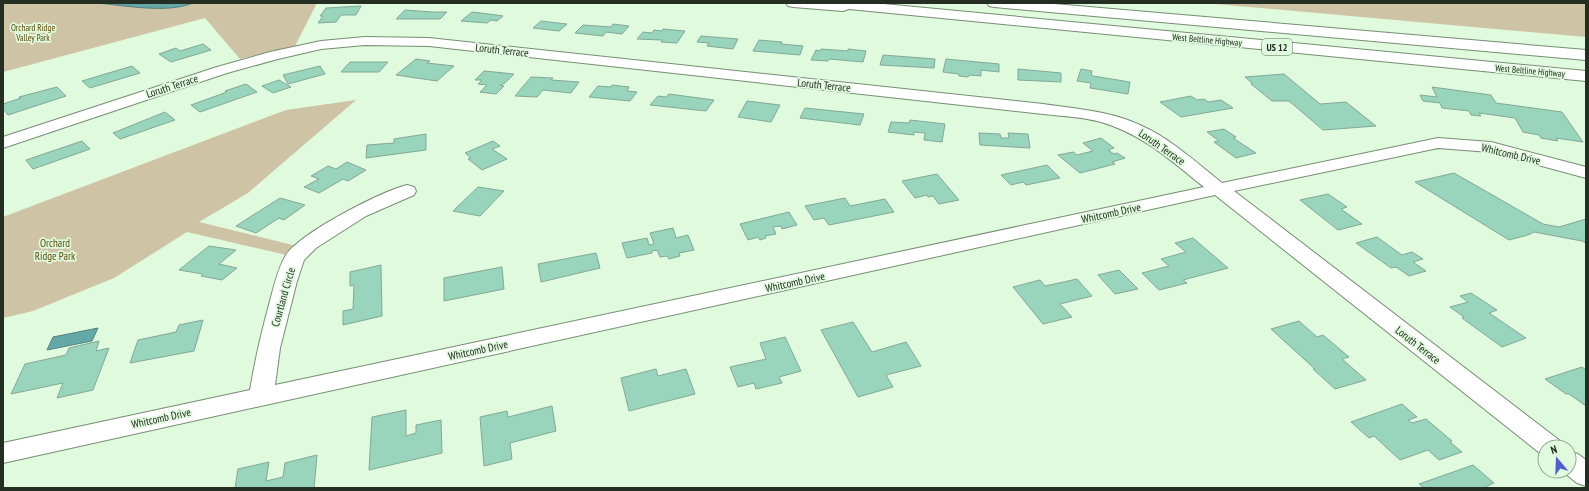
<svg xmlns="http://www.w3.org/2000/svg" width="1589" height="491" font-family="'PT Sans Narrow',sans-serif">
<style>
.green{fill:#cec3a4}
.water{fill:#64a8a7;stroke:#51837f}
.building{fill:#99d4bd;stroke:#82a898}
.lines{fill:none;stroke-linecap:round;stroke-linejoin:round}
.street-casing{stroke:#768d73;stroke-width:2}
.highway-casing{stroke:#768d73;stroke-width:2}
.street{fill:#fff;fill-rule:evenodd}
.highway{fill:#fff;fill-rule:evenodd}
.labels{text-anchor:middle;stroke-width:3.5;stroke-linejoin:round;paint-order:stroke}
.far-park-label{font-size:9px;fill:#5d490b;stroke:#e0fadd}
.far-street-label{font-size:9px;fill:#242e23;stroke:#e0fadd}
.shield{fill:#e0fadd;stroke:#5c6b5b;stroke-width:1}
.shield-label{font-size:10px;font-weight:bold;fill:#242e23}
.street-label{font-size:11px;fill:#242e23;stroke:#e0fadd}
.park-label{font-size:11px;fill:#5d490b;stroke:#e0fadd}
</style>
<rect width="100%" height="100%" fill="#e0fadd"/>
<!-- green -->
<g class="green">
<path d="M 3,3 L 317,3 L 295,46 L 240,59 L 205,18 L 3,72 Z"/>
<path d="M 1204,3 L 1586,3 L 1586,37 Z"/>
<path d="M 356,100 L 248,193 L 199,222 L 305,248 L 295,257 L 187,232 L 114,278 L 33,311 L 3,318 L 3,217 L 286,110 Z"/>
</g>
<!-- water -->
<g class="water">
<path d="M 95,3 L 193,3 C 166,14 124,5 95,3 Z"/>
<path d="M 98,328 L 92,341 L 47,350 L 53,337 Z"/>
</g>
<!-- building -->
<g class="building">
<path d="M 361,6 L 356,15 L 341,15 L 336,22 L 318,23 L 323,16 L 320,16 L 326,8 Z"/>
<path d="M 405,10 L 433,12 L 447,12 L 440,19 L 396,19 Z"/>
<path d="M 472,12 L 497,15 L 503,16 L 497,21 L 491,20 L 487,23 L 461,21 Z"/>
<path d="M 541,21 L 567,24 L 559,31 L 533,28 Z"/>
<path d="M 613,24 L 629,26 L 622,34 L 606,32 L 603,36 L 575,33 L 583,25 L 611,27 Z"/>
<path d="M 663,29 L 685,31 L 677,43 L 661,42 L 662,40 L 637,39 L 643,32 L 652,33 L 654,30 L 662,31 Z"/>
<path d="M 701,36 L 713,37 L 738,39 L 733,49 L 707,46 L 709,43 L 697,42 Z"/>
<path d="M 759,40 L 782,42 L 781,44 L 803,46 L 800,55 L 753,51 Z"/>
<path d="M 203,44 L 211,50 L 171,62 L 159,54 L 176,48 L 180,51 Z"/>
<path d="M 821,49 L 848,51 L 848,49 L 866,51 L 863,62 L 829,59 L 828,61 L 811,60 L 816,50 L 820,51 Z"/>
<path d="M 883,55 L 935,59 L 934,68 L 880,65 Z"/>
<path d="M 416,59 L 430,61 L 427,63 L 454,66 L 437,81 L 396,75 Z"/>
<path d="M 946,59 L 999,64 L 999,72 L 981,70 L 981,76 L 969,75 L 968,77 L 959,76 L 959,74 L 943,72 Z"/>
<path d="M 350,62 L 388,62 L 379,72 L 341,72 Z"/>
<path d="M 132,66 L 140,73 L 90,88 L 82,81 Z"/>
<path d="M 320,66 L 325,74 L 288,84 L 283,75 Z"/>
<path d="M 1018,69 L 1061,73 L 1061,82 L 1018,80 Z"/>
<path d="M 1081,69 L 1092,71 L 1091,75 L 1093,76 L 1130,82 L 1128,94 L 1090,88 L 1091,83 L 1077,81 Z"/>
<path d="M 484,71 L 514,74 L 505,83 L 500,85 L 504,86 L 496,94 L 480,92 L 487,85 L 478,84 L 482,80 L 475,80 Z"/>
<path d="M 1284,74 L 1320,104 L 1346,102 L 1376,126 L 1323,130 L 1289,101 L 1272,101 L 1251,84 L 1252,83 L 1245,77 Z"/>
<path d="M 531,77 L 553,78 L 551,80 L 579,82 L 571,93 L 543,90 L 537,97 L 515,96 Z"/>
<path d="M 279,80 L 291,87 L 273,93 L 262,86 Z"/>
<path d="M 246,84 L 257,92 L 200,112 L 191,105 L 227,92 L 225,91 Z"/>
<path d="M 612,85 L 629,87 L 627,91 L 637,92 L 630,101 L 589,97 L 598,86 L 611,87 Z"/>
<path d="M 57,87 L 66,96 L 8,115 L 3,109 L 3,104 L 21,98 L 19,97 Z"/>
<path d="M 1432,87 L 1491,95 L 1496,103 L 1562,112 L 1583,142 L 1556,138 L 1558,141 L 1541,138 L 1539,135 L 1523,132 L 1515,118 L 1479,113 L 1481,116 L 1471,115 L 1469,111 L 1442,108 L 1440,103 L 1423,101 L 1420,95 L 1437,97 Z"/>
<path d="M 669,94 L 714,100 L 706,111 L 650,105 L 658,96 L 666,97 Z"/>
<path d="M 1191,96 L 1197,100 L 1204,99 L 1208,102 L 1221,100 L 1233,108 L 1181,117 L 1160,102 Z"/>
<path d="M 747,101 L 780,105 L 771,122 L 738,117 Z"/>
<path d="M 805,108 L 864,114 L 860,125 L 800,118 Z"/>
<path d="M 165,112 L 175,120 L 120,139 L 113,133 Z"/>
<path d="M 910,120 L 945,124 L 942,142 L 924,140 L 925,133 L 914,132 L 914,135 L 888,132 L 891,122 L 909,123 Z"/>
<path d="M 1224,129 L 1236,137 L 1233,138 L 1256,153 L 1236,158 L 1214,142 L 1219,141 L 1207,132 Z"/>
<path d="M 979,133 L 1000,134 L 1001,138 L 1009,138 L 1008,133 L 1028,134 L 1030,148 L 980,145 Z"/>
<path d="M 426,134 L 426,150 L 366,158 L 367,145 L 394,143 L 394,139 Z"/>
<path d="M 1101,138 L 1114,148 L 1108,150 L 1114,154 L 1117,153 L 1125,158 L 1112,162 L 1115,164 L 1080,173 L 1058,155 L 1073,152 L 1077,155 L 1093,151 L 1083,143 Z"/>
<path d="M 82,141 L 90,149 L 33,169 L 26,160 Z"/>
<path d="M 493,141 L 500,146 L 492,149 L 507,159 L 482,170 L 468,159 L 471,158 L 465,153 Z"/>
<path d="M 347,162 L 366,170 L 348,181 L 343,179 L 319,193 L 304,187 L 319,179 L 311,176 L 328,166 L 336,169 Z"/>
<path d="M 1047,165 L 1060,178 L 1026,185 L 1023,182 L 1011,185 L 1001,175 Z"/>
<path d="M 1454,173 L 1543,224 L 1559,227 L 1586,219 L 1586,243 L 1582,241 L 1534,232 L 1528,235 L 1509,240 L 1415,182 Z"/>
<path d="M 937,174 L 959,200 L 939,204 L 933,196 L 928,197 L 927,195 L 915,198 L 902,181 Z"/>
<path d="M 478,187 L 504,191 L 480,216 L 453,211 Z"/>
<path d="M 1328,194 L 1347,207 L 1341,209 L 1362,224 L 1338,230 L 1300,200 Z"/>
<path d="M 280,198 L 305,205 L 284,220 L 279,218 L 256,233 L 236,226 Z"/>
<path d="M 845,198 L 850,206 L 885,199 L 894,212 L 829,225 L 824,218 L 814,220 L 805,206 Z"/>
<path d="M 789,212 L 797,225 L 782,229 L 781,226 L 773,227 L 776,234 L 765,236 L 766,238 L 760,240 L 758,237 L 748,240 L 740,224 Z"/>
<path d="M 673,228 L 676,238 L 688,235 L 694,250 L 679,253 L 680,256 L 669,259 L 667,256 L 660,257 L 657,250 L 652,251 L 652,253 L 627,258 L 622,243 L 647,238 L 649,245 L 654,244 L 650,233 Z"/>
<path d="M 1377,237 L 1402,255 L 1412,252 L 1423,259 L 1413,262 L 1426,271 L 1409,276 L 1396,267 L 1391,268 L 1356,243 Z"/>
<path d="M 1193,238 L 1228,268 L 1183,280 L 1187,283 L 1159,290 L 1142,273 L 1169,266 L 1161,259 L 1186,252 L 1175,243 Z"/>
<path d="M 209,246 L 236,250 L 219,264 L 237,268 L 222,280 L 201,276 L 203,274 L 179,270 Z"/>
<path d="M 596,253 L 600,268 L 541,282 L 538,264 Z"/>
<path d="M 381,265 L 382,316 L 343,325 L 343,311 L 353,309 L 354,285 L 350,286 L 350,272 Z"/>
<path d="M 502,267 L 504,289 L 444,301 L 444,278 Z"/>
<path d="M 1119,270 L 1138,289 L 1115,294 L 1098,275 Z"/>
<path d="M 1077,279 L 1092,296 L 1060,304 L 1072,317 L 1043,324 L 1013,287 L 1040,280 L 1045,286 Z"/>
<path d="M 1471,293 L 1497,310 L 1489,313 L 1526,338 L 1502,347 L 1462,318 L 1464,317 L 1450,307 L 1468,302 L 1460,296 Z"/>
<path d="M 203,320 L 194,351 L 130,363 L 138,340 L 176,332 L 179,325 Z"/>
<path d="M 1299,321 L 1317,337 L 1323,335 L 1349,357 L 1342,359 L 1366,380 L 1335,389 L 1313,369 L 1315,369 L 1271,329 Z"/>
<path d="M 853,322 L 872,352 L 906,342 L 921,366 L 886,375 L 893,387 L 858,397 L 821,330 Z"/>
<path d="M 785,337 L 801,371 L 779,377 L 782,383 L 756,389 L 754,383 L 738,387 L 730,367 L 766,359 L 760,343 Z"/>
<path d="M 99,341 L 96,351 L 109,348 L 93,390 L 57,398 L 63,383 L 11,394 L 25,364 L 66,355 L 69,348 Z"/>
<path d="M 1582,367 L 1586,370 L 1586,406 L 1569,394 L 1566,394 L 1545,379 Z"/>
<path d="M 656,369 L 658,376 L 686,369 L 695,394 L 629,411 L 621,378 Z"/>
<path d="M 1402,404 L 1417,417 L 1408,420 L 1412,423 L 1426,419 L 1452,441 L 1450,442 L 1462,452 L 1439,460 L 1428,450 L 1400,460 L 1374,436 L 1369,438 L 1351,422 Z"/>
<path d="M 552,406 L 556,431 L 510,443 L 512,459 L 484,466 L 480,417 L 507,411 L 508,417 Z"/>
<path d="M 406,410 L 406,436 L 416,433 L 416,425 L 441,420 L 442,453 L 369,470 L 372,417 Z"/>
<path d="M 317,455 L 314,488 L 235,488 L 238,469 L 269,462 L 266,481 L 283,477 L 285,463 Z"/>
<path d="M 1473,465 L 1494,483 L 1483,488 L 1424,488 L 1419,484 Z"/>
</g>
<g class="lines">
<defs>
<g id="street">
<path d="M 365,37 L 429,38 L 1043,104 C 1077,109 1111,111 1142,126 C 1171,139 1197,163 1222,183 L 1438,138 L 1491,142 L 1586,167 L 1586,178 L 1490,152 L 1438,148 L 1234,191 L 1559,440 L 1563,447 L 1545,447 L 1545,456 L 1541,454 L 1215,195 L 3,463 L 3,443 L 250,390 C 255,360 262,330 270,301 C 274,286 278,268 286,255 C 302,232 380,192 407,185 L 414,187 L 416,191 L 414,195 L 366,216 L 316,248 L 304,260 L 297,281 L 280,348 L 275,385 L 1204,187 C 1170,160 1144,135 1101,122 C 1083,117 1062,116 1043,114 L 429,46 L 365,45 L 321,49 L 278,59 L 227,73 L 3,148 L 3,137 L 217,67 L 270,52 L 321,41 Z"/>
<path d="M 1569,451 L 1578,454 L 1586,460 L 1586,486 L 1577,483 L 1562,471 L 1569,471 Z"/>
</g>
<g id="highway">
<path d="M 786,3 L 873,3 L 1586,71 L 1586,81 L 849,9 L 843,11 L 793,7 L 788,6 Z"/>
<path d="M 987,3 L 1043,3 L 1586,50 L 1586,60 L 994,7 L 989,6 Z"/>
</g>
</defs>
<!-- street casing -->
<use href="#street" class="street-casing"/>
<!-- highway casing -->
<use href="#highway" class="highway-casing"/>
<!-- street -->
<use href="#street" class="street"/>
<!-- highway -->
<use href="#highway" class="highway"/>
</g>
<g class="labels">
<!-- far-park labels -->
<g class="far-park-label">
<text x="33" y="31">Orchard Ridge<tspan x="33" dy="10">Valley Park</tspan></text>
</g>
<!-- far-street labels -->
<g class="far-street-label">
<text transform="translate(1207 40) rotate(5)" y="3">West Beltline Highway</text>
<text transform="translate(1530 71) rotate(5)" y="3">West Beltline Highway</text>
</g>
<!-- shield labels -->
<rect class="shield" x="1262" y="39" width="30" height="16" rx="3"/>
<g class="shield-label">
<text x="1277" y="51">US 12</text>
</g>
<!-- street labels -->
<g class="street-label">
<text transform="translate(502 50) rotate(6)" y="4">Loruth Terrace</text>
<text transform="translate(824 85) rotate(6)" y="4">Loruth Terrace</text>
<text transform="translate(172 86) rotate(-18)" y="4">Loruth Terrace</text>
<text transform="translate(1162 147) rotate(35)" y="4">Loruth Terrace</text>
<text transform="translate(1511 154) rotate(13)" y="4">Whitcomb Drive</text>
<text transform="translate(1111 213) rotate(-12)" y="4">Whitcomb Drive</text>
<text transform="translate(795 282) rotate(-12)" y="4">Whitcomb Drive</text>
<text transform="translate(283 297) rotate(-74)" y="4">Courtland Circle</text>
<text transform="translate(1418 345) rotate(38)" y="4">Loruth Terrace</text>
<text transform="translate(478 350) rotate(-12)" y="4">Whitcomb Drive</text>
<text transform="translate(161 418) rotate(-12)" y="4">Whitcomb Drive</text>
</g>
<!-- park labels -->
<g class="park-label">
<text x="55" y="247">Orchard<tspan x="55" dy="13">Ridge Park</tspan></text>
</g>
</g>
<!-- border -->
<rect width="1589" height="491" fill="none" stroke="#242e23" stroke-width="8"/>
<!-- north arrow -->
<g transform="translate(1557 459) rotate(341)"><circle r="19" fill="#e0fadd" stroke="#95a893"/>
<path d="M0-3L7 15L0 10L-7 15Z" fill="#4e5dd3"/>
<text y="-6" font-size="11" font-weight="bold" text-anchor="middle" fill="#242e23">N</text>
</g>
</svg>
